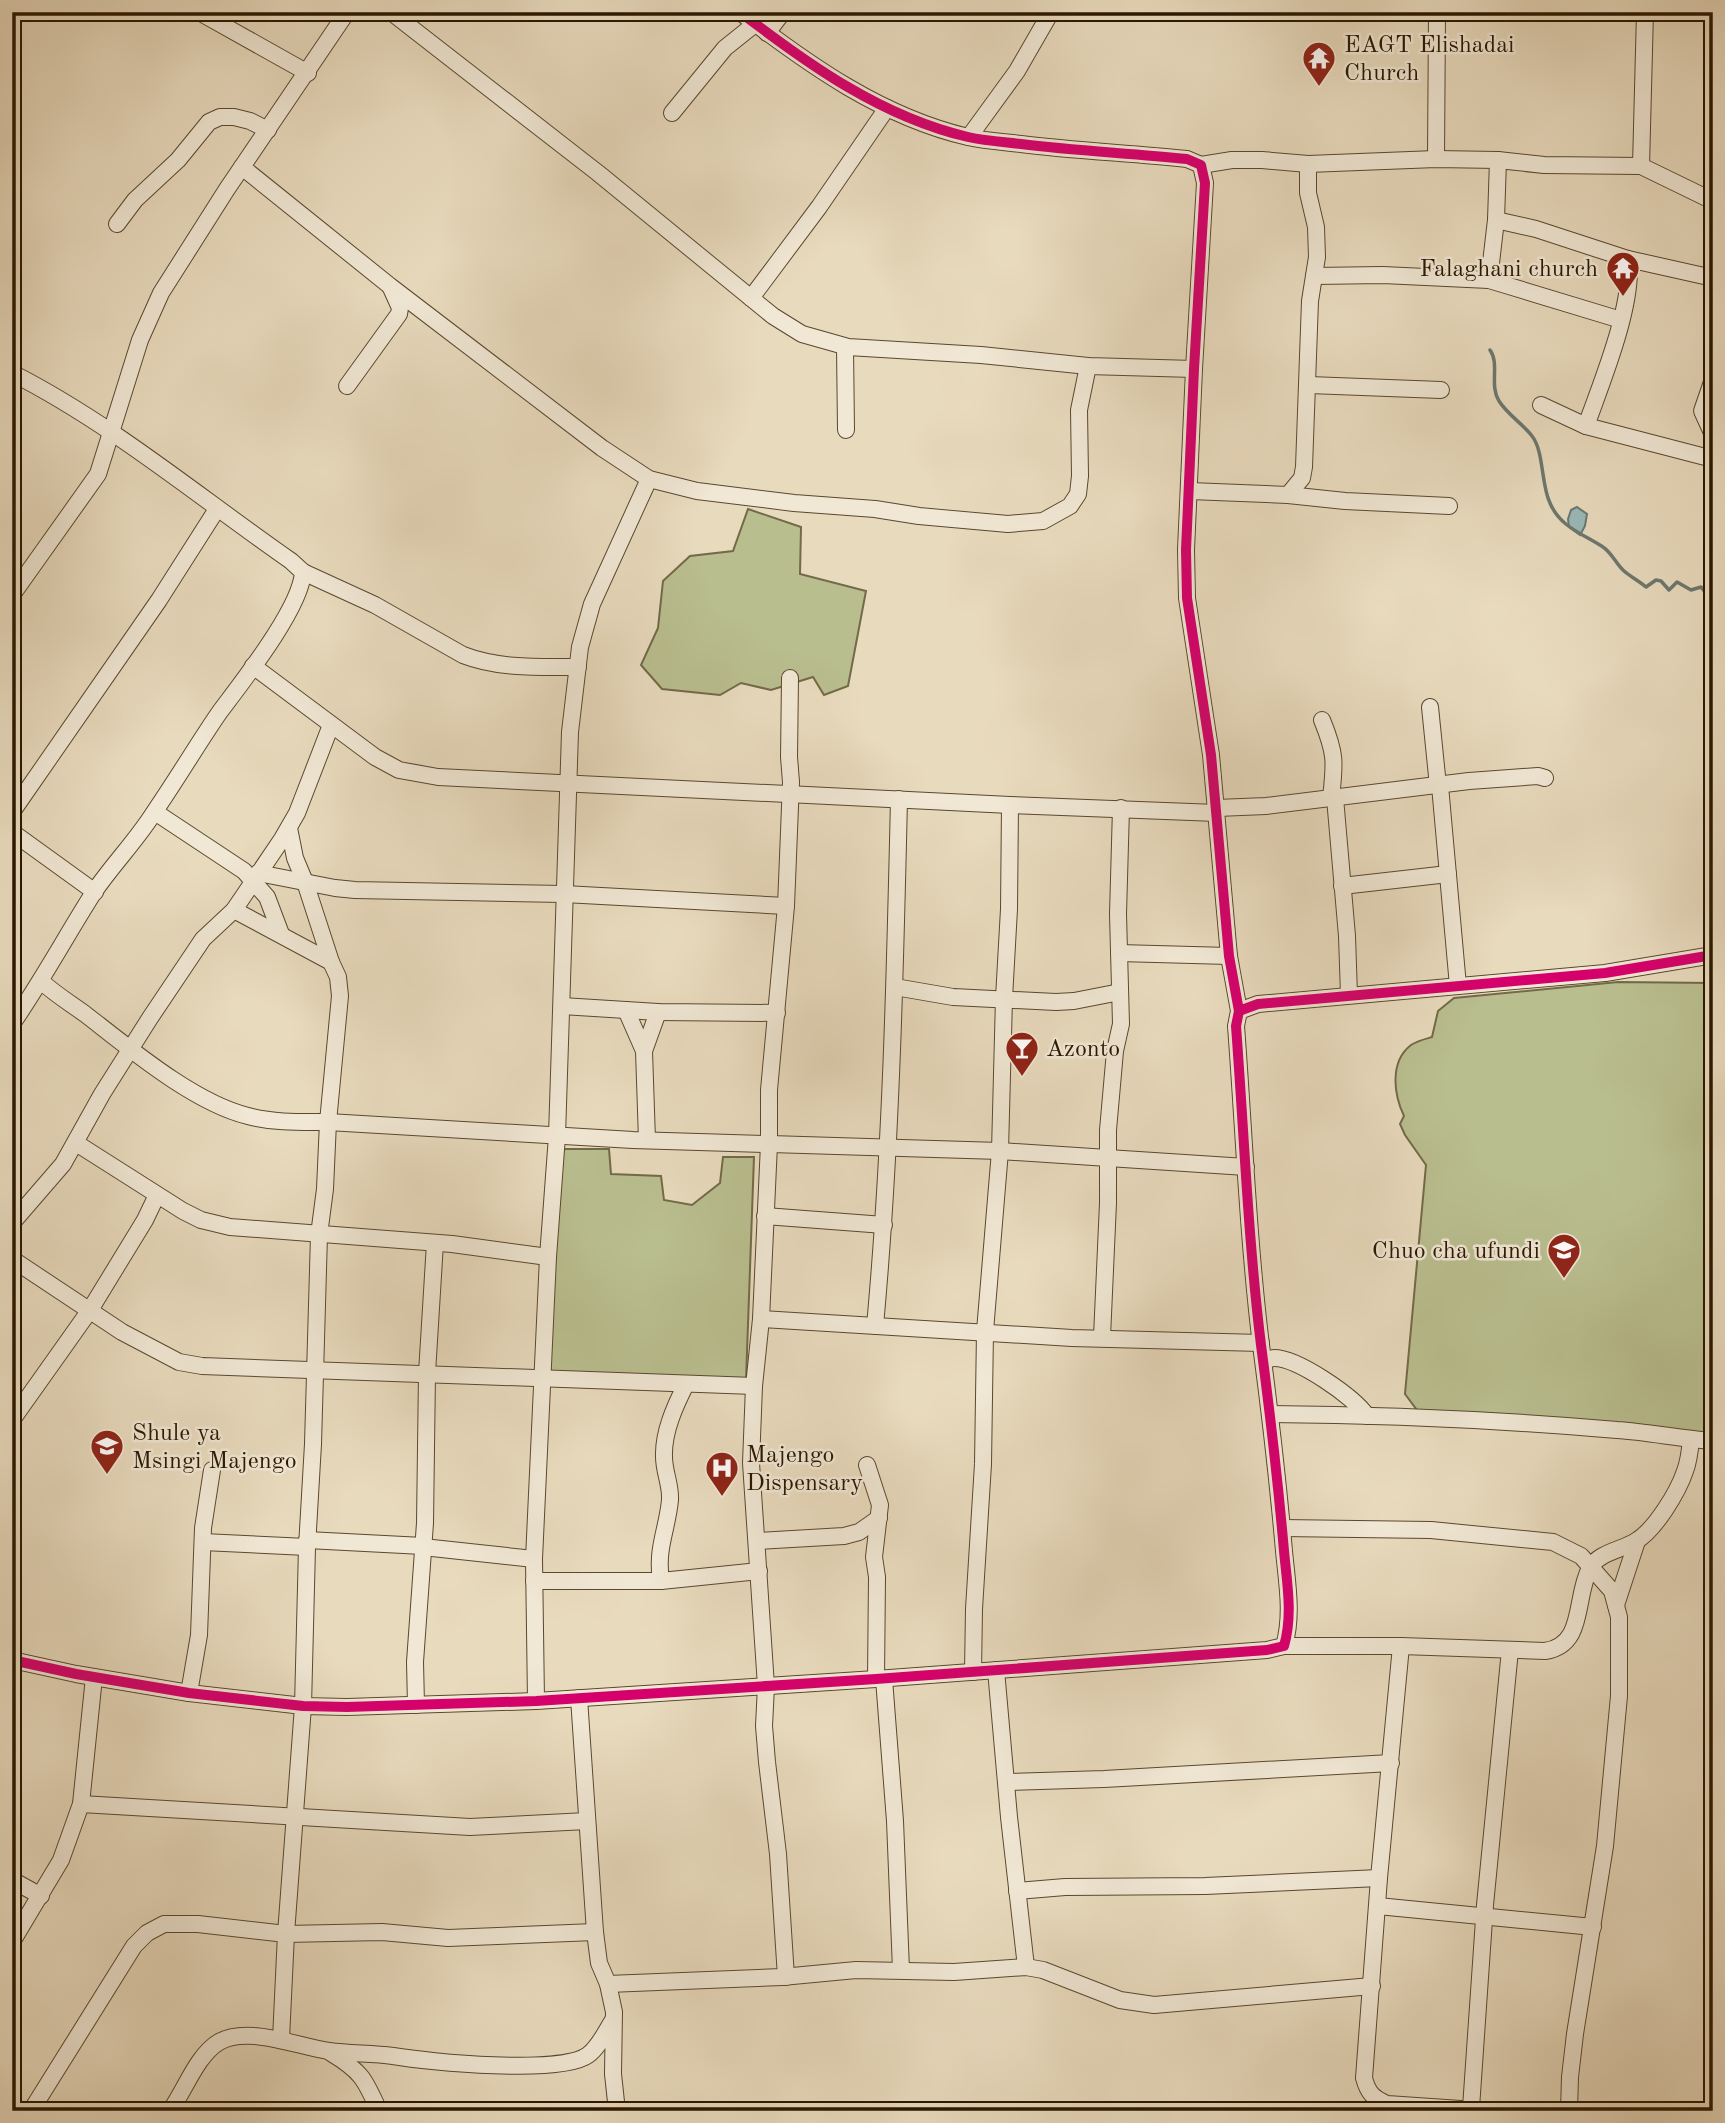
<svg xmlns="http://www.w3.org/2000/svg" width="1725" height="2123" font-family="'Old Standard TT',serif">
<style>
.green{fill:#b9be8f;stroke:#726a48;stroke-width:2}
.water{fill:#99b9b9;stroke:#6d786f;stroke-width:2}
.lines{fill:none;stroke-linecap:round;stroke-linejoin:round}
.stream{stroke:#6d786f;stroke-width:3.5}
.minor-casing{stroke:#5a482f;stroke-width:18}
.minor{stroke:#f0e7d4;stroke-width:16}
.cycleway-casing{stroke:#f0e7d4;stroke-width:15}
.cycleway{stroke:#d6006c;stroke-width:10}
.labels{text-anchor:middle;stroke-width:5;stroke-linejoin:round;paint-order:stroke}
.poi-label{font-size:24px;fill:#2a1700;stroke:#f0e7d4;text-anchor:start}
</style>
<rect width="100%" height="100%" fill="#e8dabd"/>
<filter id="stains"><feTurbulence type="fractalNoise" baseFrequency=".00286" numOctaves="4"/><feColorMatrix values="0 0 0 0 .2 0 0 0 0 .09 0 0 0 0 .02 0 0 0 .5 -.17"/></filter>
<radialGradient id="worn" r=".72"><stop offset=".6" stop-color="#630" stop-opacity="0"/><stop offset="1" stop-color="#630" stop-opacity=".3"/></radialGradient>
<!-- green -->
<g class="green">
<path d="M 748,509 L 801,527 L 800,574 L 866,591 L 848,686 L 824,695 L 813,677 L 771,690 L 741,683 L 720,695 L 662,689 L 641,665 L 658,628 L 663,581 L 690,556 L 733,551 Z"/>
<path d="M 1618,982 L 1713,983 L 1713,1436 L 1417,1410 L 1405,1394 L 1426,1165 L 1405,1135 L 1400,1124 L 1404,1116 C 1394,1095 1389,1062 1411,1045 C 1417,1041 1425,1039 1432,1037 L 1438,1011 L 1454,998 Z"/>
<path d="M 555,1149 L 609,1149 L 611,1174 L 661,1176 L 664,1200 L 692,1205 L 720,1183 L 723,1157 L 754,1157 L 746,1380 L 544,1371 Z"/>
</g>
<!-- water -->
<path class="water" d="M 1577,507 L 1587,514 L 1585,526 L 1580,535 L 1569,527 L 1568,519 L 1571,510 Z"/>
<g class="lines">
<!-- stream -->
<path class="stream" d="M 1490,350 C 1500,364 1489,385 1499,401 C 1507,414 1523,424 1532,436 C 1544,451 1541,485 1550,503 C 1560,527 1583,534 1603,547 C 1612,553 1616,564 1624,571 C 1631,577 1639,581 1646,587 L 1656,580 L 1661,581 L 1669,590 L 1677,582 L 1691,590 L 1701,587 L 1713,601"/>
<defs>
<g id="minor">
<path d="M 199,12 L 308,73"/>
<path d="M 391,12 L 598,173 L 773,316 L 802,334 L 848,347 L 981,355 L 1088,366 L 1194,369"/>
<path d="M 740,12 C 809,65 882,117 968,137 C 986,141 1004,142 1021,144 C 1076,151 1131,153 1187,159 L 1201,165 L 1205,183 L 1194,369 L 1186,550 L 1187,598 L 1211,755 L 1229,956 L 1239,1011"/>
<path d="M 767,33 L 783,12"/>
<path d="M 672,113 L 725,48 L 755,24"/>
<path d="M 969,137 L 1017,71 L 1051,12"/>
<path d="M 1436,159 L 1437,12"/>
<path d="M 1201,165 L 1232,160 L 1262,160 L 1308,164 L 1436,159 L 1498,160 L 1544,165 L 1641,166 L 1713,201"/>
<path d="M 1641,166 L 1645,12"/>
<path d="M 242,167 L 390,286 L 602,448 L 649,479 L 697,491 L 794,503 L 875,509 L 919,516 L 1008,524 L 1043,521 L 1070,506 L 1078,494 L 1080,476 L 1079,410 L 1088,366"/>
<path d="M 1496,220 L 1536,229 L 1628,259 L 1713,278"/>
<path d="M 117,224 L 135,200 L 178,160 L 209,122 L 220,117 L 234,117 L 250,121 L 268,130"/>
<path d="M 1314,276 L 1383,275 L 1489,280 L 1496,220 L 1498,160"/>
<path d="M 1489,280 L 1621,320"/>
<path d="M 751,298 L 819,207 L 887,108"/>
<path d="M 845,347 L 846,430"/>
<path d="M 12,373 C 112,424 199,497 291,561 L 303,572 C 301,608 242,682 219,713 C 197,745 177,779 155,811 C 137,840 113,864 94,892 C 66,936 42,981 12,1024"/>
<path d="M 1713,379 L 1702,411 L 1713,435"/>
<path d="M 1309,385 L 1441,390"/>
<path d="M 347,386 L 399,314 L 400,308 L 391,288"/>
<path d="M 1541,405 L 1586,426 L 1713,459"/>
<path d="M 1586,426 C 1601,384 1635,302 1628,259"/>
<path d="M 1190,491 L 1288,495 L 1345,501 L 1449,506"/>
<path d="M 1288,495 L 1302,478 L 1304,467 L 1310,301 L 1317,257 L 1316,227 L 1308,193 L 1308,164"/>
<path d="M 303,572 L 375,605 L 463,655 C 499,669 540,667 578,667"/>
<path d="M 12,595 L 98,474 L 140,340 L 161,293 L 227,189 L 347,12"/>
<path d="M 253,666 L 375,757 L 399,770 L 438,777 L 1010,805 L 1217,813"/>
<path d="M 1430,707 L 1438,786"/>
<path d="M 1322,720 C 1336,754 1335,762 1331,798"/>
<path d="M 1440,786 L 1458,986"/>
<path d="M 1335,798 L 1347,936 L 1349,995"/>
<path d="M 1217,808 L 1266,806 L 1469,781 L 1538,776 L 1545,778"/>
<path d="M 12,812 L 159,600 L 217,509"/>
<path d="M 155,812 L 244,871 L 267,897 L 281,934"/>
<path d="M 289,828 L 295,858 L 305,882 L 331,962"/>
<path d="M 12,832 L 95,892"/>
<path d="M 258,873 L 335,888 L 355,890 L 564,894 L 786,906"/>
<path d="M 1342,886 L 1448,874"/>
<path d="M 234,910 L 331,962 L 338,977 L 340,996 L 328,1122 L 325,1189 L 319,1235 L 313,1444 L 307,1547 L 303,1706 L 286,1934 L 281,2039"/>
<path d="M 1119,953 L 1229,956"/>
<path d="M 42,982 C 55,994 70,1003 85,1014 C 129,1048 194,1103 248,1116 C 274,1123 301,1122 328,1122 L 633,1140 L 1000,1151 L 1246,1167"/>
<path d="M 895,987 L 953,997 L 1056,1002 L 1074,1001 L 1120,992"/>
<path d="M 562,1006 L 658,1012 L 777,1013"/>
<path d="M 626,1010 L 644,1051"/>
<path d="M 647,1140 L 644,1051 L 658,1012"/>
<path d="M 76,1143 L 183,1211 L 201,1220 L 230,1227 L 452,1244 L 548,1257"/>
<path d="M 765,1216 L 884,1225"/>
<path d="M 12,1223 L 63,1164 L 102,1094 L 150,1018 L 203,939 L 234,910 L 282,839 L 297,813 L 331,725"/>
<path d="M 12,1259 L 122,1332 L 179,1362 L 202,1366 L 754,1386"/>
<path d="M 761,1319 L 1072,1338 L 1261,1343"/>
<path d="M 875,1326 C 891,1151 895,975 899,799"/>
<path d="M 1102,1337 L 1108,1203 L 1108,1130 L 1115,1051 L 1121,1024 L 1118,914 L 1121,808"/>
<path d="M 1264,1360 C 1267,1360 1271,1358 1274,1358 C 1298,1358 1354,1397 1367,1416"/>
<path d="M 1270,1414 C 1386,1415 1502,1420 1617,1430 C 1649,1432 1681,1439 1713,1441"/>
<path d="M 12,1420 L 90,1310 L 145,1220 L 157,1195"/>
<path d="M 867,1465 L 880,1505 L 874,1557 L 877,1577 L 876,1679"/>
<path d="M 1282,1528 L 1431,1530 L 1553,1542 L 1581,1556 L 1612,1591 L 1619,1617 L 1619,1696 L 1605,1846 L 1575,2034 L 1570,2077 L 1569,2111"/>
<path d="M 307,1540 L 423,1546"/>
<path d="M 757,1541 L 844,1536 L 859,1532 L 879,1518"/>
<path d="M 203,1542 L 307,1547"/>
<path d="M 423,1547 L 534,1559"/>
<path d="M 534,1581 L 661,1581 L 759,1571"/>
<path d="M 661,1581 C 656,1548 667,1531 670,1500 C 671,1485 664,1472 664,1457 C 663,1432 675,1406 686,1384"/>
<path d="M 1616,1605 L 1637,1541"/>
<path d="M 1284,1646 L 1401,1646 L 1379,1878 L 1364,2078 C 1368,2093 1373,2098 1387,2104 L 1490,2111"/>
<path d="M 1401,1646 L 1545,1651 C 1586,1645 1574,1597 1590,1568 C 1599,1552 1622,1550 1636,1541 C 1655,1530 1678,1492 1685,1471 C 1689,1461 1690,1450 1691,1439"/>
<path d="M 12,1660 L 76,1674 L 189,1693 L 303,1706 L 347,1707 L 536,1701 L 876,1679 L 1267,1650 L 1284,1646 C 1293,1615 1287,1583 1284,1551 C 1278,1482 1270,1413 1261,1345 C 1248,1239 1244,1132 1236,1026 L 1239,1011 L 1258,1004 L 1605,973 L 1713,955"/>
<path d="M 996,1670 L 1009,1817 L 1026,1967"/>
<path d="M 973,1672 L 974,1609 L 983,1464 L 985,1331 L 1000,1151 L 1004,998 L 1009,909 L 1010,805"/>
<path d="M 884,1679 L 895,1821 L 901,1970"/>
<path d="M 189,1693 L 199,1635 L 203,1528 L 212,1470"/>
<path d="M 579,1698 L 595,1932 L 599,1963 L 608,1984 L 614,2012 L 613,2074 L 617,2111"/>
<path d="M 536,1701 L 534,1559 L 548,1257 L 557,1136 L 570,732 L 580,647 L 592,604 L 649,479"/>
<path d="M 416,1705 L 415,1662 L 425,1523 L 427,1373 L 435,1243"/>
<path d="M 1007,1782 L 1104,1779 L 1391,1763"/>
<path d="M 81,1804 L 470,1827 L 587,1821"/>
<path d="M 12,1880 L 41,1896"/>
<path d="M 1017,1891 L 1065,1887 L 1205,1886 L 1379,1878"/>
<path d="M 1378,1906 L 1593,1927"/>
<path d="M 12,1942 L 61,1860 L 81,1804 L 94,1677"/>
<path d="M 786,1977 L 778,1854 L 767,1762 L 764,1726 L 766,1686 L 751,1463 L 754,1386 L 761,1319 L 769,1144 L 769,1090 L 786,906 L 791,782 L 789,757 L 790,678"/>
<path d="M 608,1984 L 782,1977 L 856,1970 L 954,1972 L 1026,1967 L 1043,1970 L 1120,2000 L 1154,2005 L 1372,1986"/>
<path d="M 331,2053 C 361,2071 365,2079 379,2111"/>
<path d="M 1471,2108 L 1485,1905 L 1510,1650"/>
<path d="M 31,2111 L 134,1946 L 147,1933 L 164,1924 L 198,1924 L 286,1934 L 382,1932 L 448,1938 L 595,1932"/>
<path d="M 170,2111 C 185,2090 197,2055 219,2042 C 248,2025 299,2047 329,2051 C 350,2054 372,2053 393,2056 C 429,2062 561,2075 588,2055 C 599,2047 606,2031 613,2020"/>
</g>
</defs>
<!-- minor casing -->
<use href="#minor" class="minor-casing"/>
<!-- minor -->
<use href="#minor" class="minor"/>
<defs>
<g id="cycleway">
<path d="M 740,12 C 809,65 882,117 968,137 C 986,141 1004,142 1021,144 C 1076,151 1131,153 1187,159 L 1201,165 L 1205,183 L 1194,369 L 1186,550 L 1187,598 L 1211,755 L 1229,956 L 1239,1011"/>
<path d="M 12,1660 L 76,1674 L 189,1693 L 303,1706 L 347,1707 L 536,1701 L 876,1679 L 1267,1650 L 1284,1646 C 1293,1615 1287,1583 1284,1551 C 1278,1482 1270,1413 1261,1345 C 1248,1239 1244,1132 1236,1026 L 1239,1011 L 1258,1004 L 1605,973 L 1713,955"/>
</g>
</defs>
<!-- cycleway casing -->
<use href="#cycleway" class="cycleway-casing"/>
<!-- cycleway -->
<use href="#cycleway" class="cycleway"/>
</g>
<!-- icons -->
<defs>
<symbol id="temple-pin" viewBox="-11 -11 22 30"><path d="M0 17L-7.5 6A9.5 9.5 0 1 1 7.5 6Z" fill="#8f2418" stroke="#f0e7d4"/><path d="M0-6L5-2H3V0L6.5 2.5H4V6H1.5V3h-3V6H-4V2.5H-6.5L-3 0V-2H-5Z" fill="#fff"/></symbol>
<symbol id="bar-pin" viewBox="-11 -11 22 30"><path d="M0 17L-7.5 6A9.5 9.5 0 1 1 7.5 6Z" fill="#8f2418" stroke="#f0e7d4"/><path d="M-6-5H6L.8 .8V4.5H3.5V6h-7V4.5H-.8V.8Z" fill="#fff"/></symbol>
<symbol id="school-pin" viewBox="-11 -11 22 30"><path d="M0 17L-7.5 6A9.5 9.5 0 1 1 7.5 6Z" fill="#8f2418" stroke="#f0e7d4"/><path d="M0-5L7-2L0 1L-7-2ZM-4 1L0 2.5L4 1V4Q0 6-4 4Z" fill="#fff"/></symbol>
<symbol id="hospital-pin" viewBox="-11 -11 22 30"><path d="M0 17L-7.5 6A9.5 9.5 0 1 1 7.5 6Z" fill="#8f2418" stroke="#f0e7d4"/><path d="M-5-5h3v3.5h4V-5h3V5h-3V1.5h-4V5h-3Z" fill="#fff"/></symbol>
</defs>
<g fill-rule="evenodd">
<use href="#temple-pin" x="1300" y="39" width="38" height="52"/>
<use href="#temple-pin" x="1604" y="249" width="38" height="52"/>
<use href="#bar-pin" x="1003" y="1029" width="38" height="52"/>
<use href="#school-pin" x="1545" y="1231" width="38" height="52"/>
<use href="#school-pin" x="88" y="1427" width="38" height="52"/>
<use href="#hospital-pin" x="703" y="1449" width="38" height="52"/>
</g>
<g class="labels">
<!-- poi labels -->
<g class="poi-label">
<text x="1344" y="52">EAGT Elishadai<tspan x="1344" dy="28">Church</tspan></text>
<text x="1598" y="276" text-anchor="end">Falaghani church</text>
<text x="1046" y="1056">Azonto</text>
<text x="1540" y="1258" text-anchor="end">Chuo cha ufundi</text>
<text x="132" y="1440">Shule ya<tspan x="132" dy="28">Msingi Majengo</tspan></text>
<text x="746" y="1462">Majengo<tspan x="746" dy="28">Dispensary</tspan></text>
</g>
</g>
<!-- margin -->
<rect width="1725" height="2123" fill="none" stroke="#e8dabd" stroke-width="42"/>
<rect x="14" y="14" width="1697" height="2095" fill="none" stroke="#2a1700" stroke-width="3.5"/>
<rect x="21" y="21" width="1683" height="2081" fill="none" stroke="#2a1700" stroke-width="2"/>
<rect width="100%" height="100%" filter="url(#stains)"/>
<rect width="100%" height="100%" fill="url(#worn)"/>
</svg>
